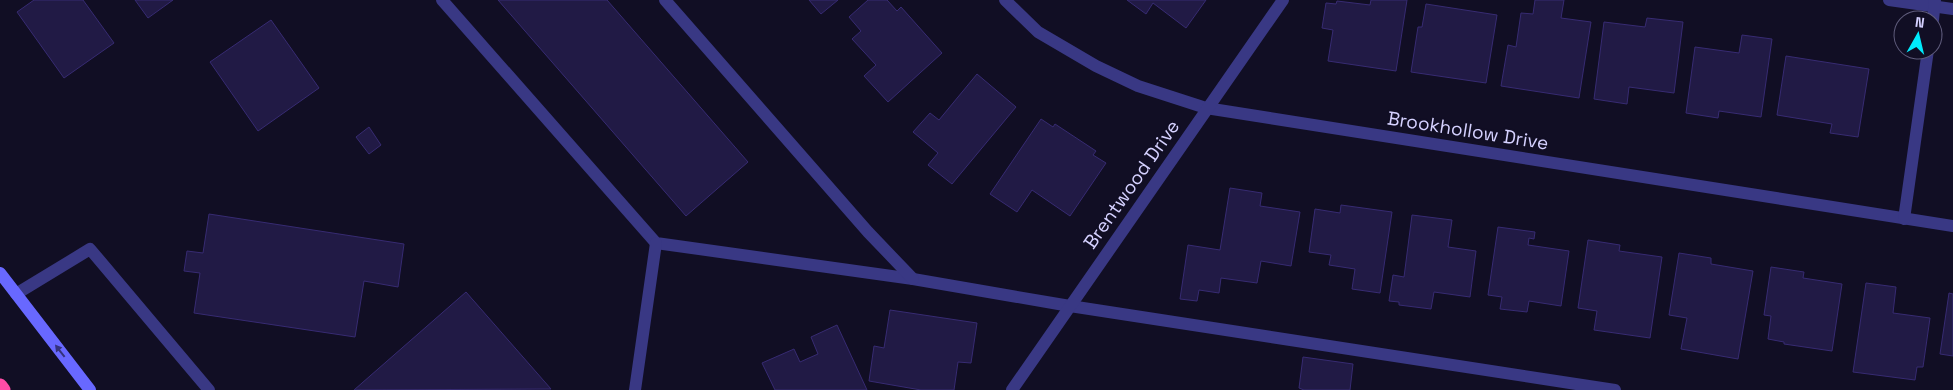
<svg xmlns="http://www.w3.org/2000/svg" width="1953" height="390" font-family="'Space Grotesk',sans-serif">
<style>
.building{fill:#211a45;stroke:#372b72}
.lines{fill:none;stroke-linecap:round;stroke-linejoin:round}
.service{stroke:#393884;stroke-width:12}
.minor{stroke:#393884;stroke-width:12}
.secondary{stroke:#6868ff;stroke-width:12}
.motorway{stroke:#ff4ca7;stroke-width:15}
.oneway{fill:#34327c}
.labels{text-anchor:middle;stroke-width:4;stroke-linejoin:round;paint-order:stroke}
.street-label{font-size:19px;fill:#d5d1ff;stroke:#110e24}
</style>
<rect width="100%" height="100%" fill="#110e24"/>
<!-- building -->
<g class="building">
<path d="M 34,0 L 83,0 L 114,43 L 64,78 L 17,12 Z"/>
<path d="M 135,0 L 173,0 L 148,18 Z"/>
<path d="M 498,0 L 607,0 L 748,162 L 686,216 Z"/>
<path d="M 809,0 L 838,0 L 821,14 Z"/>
<path d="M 868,0 L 887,0 L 897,11 L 901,7 L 942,53 L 888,102 L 864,76 L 876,65 L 852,39 L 861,31 L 849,17 Z"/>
<path d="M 1127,0 L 1206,0 L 1186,28 L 1153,3 L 1146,14 Z"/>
<path d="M 1371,0 L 1407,0 L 1396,71 L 1328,61 L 1333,30 L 1322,28 L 1326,3 L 1336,4 L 1337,1 L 1370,5 Z"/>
<path d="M 1535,0 L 1564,0 L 1561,18 L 1591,22 L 1579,98 L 1501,86 L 1508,45 L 1516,47 L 1521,13 L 1533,14 Z"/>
<path d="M 1426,4 L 1497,15 L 1486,83 L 1411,72 L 1418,27 L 1422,27 Z"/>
<path d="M 1647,18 L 1683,22 L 1674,93 L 1629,87 L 1627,104 L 1594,99 L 1604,22 L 1645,27 Z"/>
<path d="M 271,20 L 319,88 L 258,131 L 210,62 Z"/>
<path d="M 1742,35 L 1772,39 L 1761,117 L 1719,111 L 1718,118 L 1686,113 L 1695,47 L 1739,53 Z"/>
<path d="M 1786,56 L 1869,69 L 1858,137 L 1830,133 L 1832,124 L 1777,115 Z"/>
<path d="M 977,74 L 1016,107 L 952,184 L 928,165 L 938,153 L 913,132 L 930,113 L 939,120 Z"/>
<path d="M 1041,119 L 1053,127 L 1055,124 L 1096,151 L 1093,155 L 1106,163 L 1070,216 L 1032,190 L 1017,212 L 990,194 Z"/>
<path d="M 369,127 L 381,145 L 369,154 L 356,137 Z"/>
<path d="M 1230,188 L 1262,193 L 1260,206 L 1300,212 L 1291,266 L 1261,261 L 1257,283 L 1221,278 L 1219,293 L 1199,290 L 1197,301 L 1180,299 L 1188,245 L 1220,250 Z"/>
<path d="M 1341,205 L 1392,212 L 1380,293 L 1352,289 L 1355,269 L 1329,265 L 1331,255 L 1309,252 L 1315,209 L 1340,213 Z"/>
<path d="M 209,214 L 404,244 L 398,287 L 364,281 L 355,337 L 194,313 L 200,273 L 184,271 L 187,251 L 203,253 Z"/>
<path d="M 1412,215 L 1452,220 L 1448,247 L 1476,251 L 1470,297 L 1434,292 L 1431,309 L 1399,305 L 1399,302 L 1389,301 L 1393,275 L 1404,277 Z"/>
<path d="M 1498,227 L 1535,232 L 1534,239 L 1529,238 L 1528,245 L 1569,251 L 1561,306 L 1529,301 L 1527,312 L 1500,309 L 1502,297 L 1488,295 Z"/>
<path d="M 1588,240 L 1620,245 L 1619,251 L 1662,257 L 1650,338 L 1594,330 L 1597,311 L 1578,308 Z"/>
<path d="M 1679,253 L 1711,258 L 1711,264 L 1753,271 L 1738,359 L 1681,349 L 1687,318 L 1669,315 Z"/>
<path d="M 1771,267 L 1804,272 L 1803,278 L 1842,284 L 1832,351 L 1784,344 L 1784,342 L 1768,339 L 1771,316 L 1764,315 Z"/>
<path d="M 1866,283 L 1896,287 L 1893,313 L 1930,318 L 1923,367 L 1917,367 L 1915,380 L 1853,372 Z"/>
<path d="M 466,292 L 551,389 L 354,390 Z"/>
<path d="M 1949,293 L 1953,294 L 1953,356 L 1940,354 Z"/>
<path d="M 890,310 L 977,323 L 971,363 L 958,362 L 954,390 L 921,390 L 869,381 L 874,346 L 884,348 Z"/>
<path d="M 837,325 L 867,390 L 775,390 L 762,363 L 794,349 L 800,362 L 818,354 L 811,337 Z"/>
<path d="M 1303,357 L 1353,364 L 1350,390 L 1304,390 L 1299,388 Z"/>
</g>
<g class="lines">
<!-- service -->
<g class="service">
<path d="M 442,0 L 656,243 L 913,279 L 1070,306 L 1615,390"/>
<path d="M 665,0 L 868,232 L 913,279"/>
<path d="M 1889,0 L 1953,9"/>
<path d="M 16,294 L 90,249 L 209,390"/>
<path d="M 635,390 L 656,243"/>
</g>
<!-- minor -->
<g class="minor">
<path d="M 1005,0 L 1038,32 L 1096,66 L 1138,86 L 1206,108 L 1953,226"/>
<path d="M 1933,20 L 1935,0"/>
<path d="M 1904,219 L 1928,50"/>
<path d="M 1012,390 L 1283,0"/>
</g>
<!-- secondary -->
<path class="secondary" d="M 0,273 L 90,390"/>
<!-- motorway -->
<path class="motorway" d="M 0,386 L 3,390"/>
</g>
<!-- one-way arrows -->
<defs><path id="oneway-solid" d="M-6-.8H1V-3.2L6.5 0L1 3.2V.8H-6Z" transform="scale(1.25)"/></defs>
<use class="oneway" href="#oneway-solid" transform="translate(60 351) rotate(-128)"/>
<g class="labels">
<!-- street labels -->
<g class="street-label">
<text transform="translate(1468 130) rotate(9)" y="7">Brookhollow Drive</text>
<text transform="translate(1131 184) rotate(-55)" y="7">Brentwood Drive</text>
</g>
</g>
<!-- north arrow -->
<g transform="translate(1918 35) rotate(8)"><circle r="24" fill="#110e24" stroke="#5f5c7c"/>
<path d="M0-4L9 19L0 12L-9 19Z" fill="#00eafc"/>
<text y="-8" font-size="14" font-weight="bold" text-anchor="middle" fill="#d5d1ff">N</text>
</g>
</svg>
